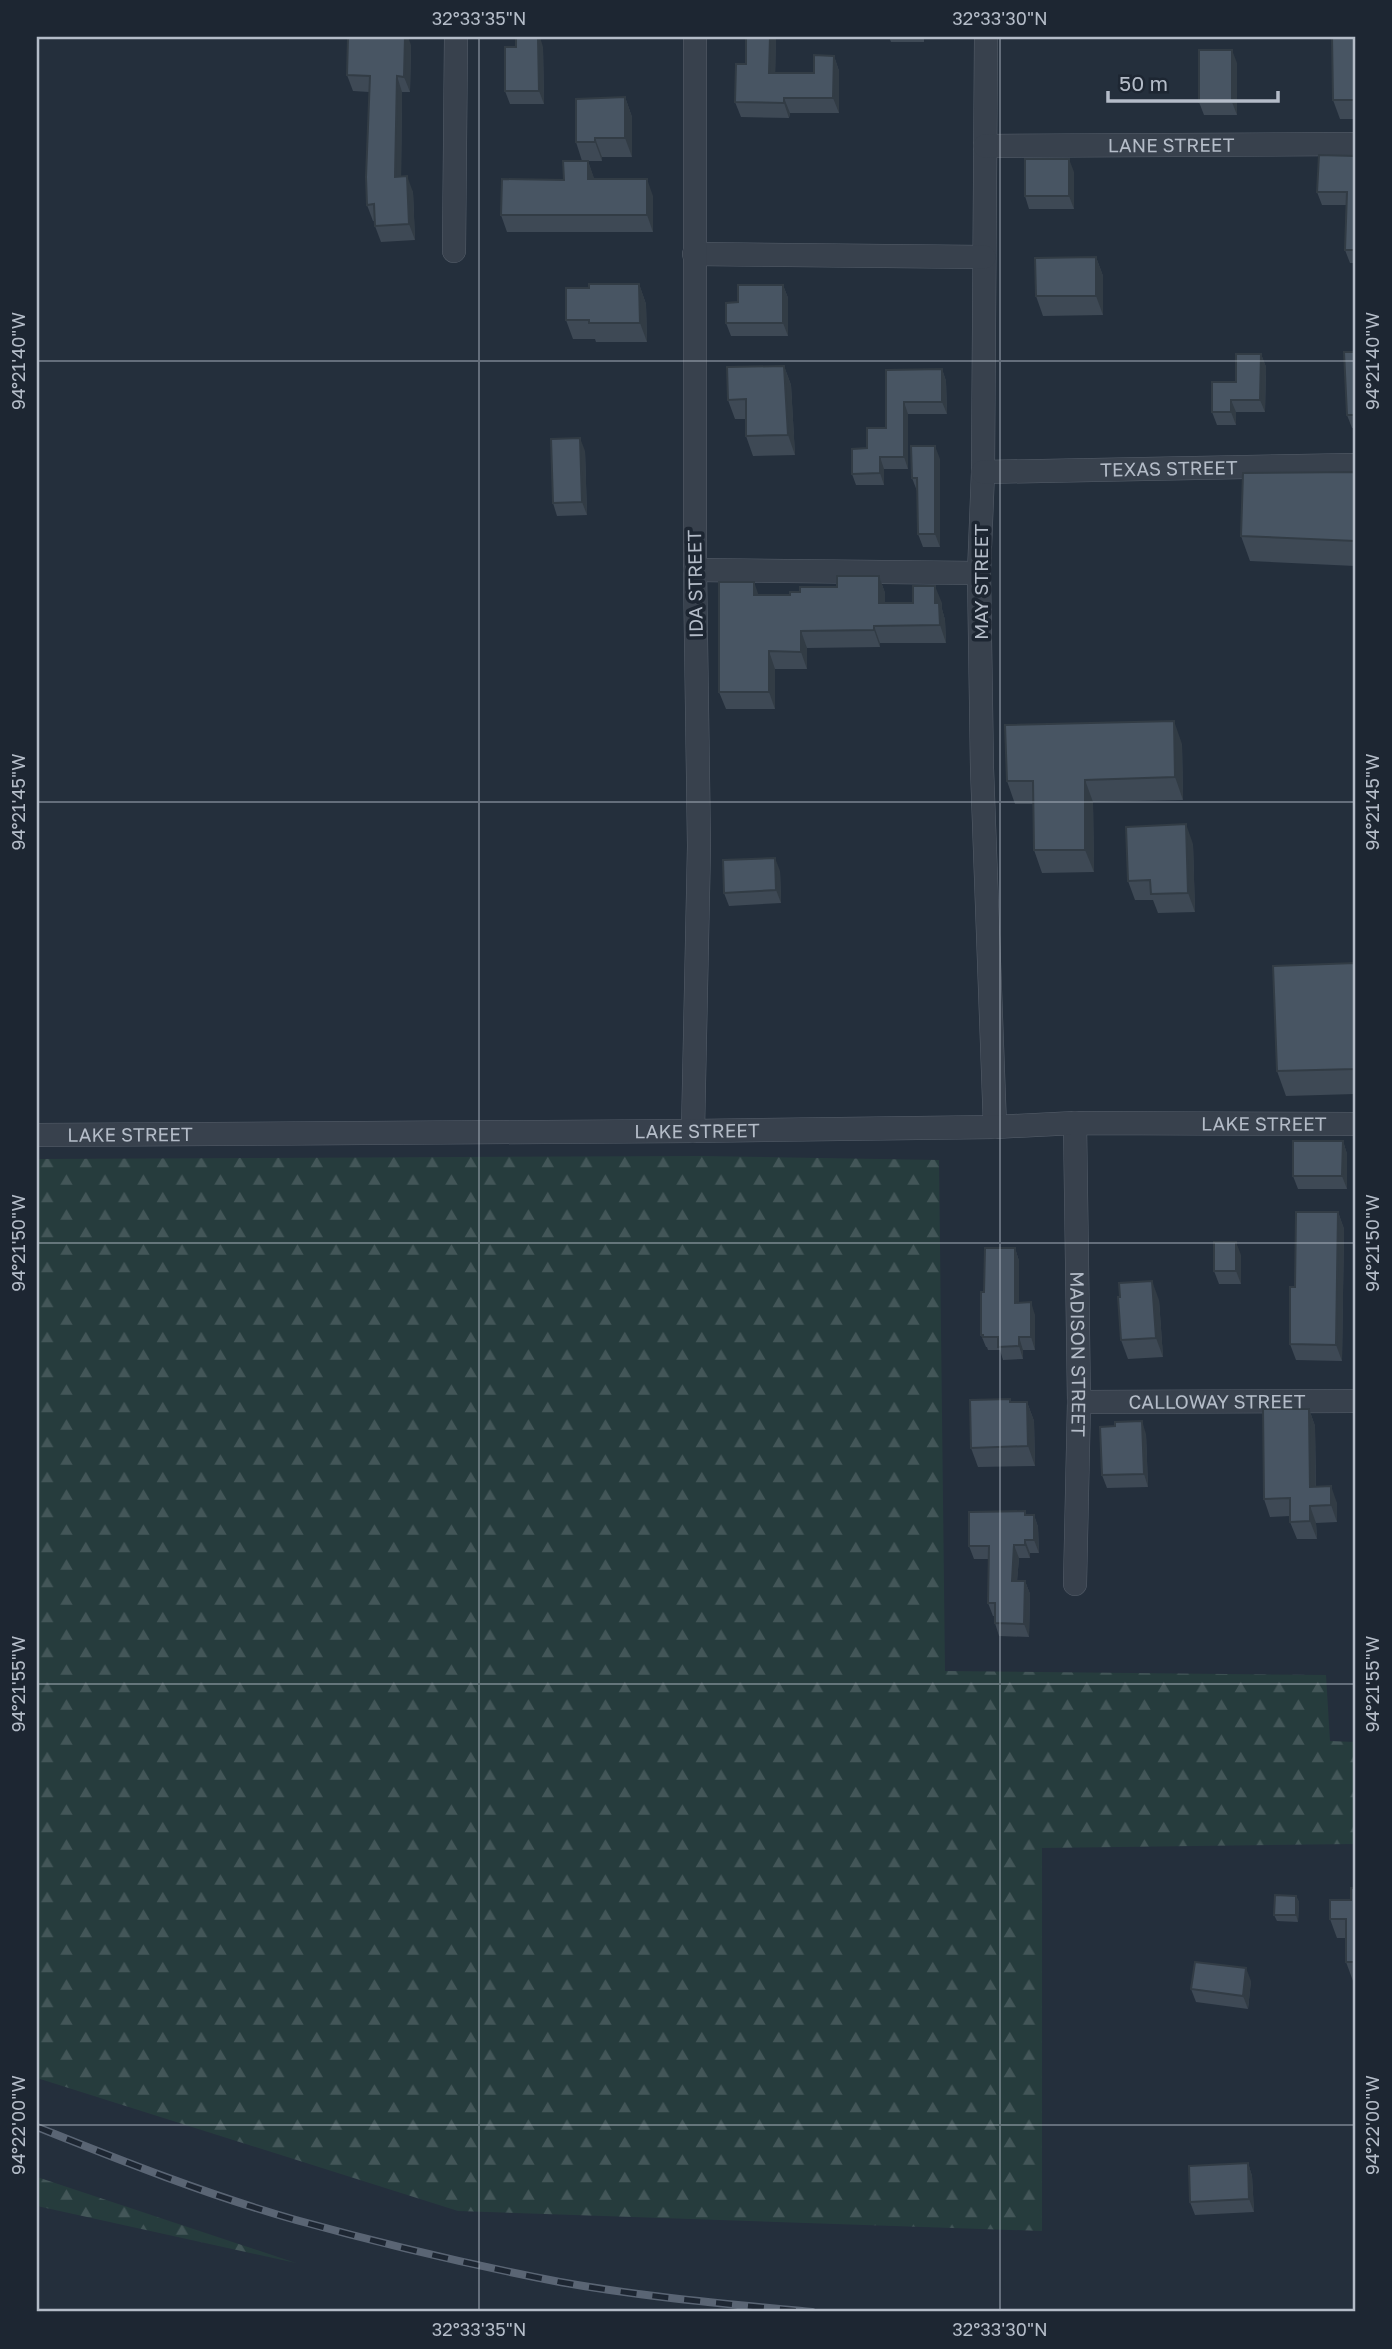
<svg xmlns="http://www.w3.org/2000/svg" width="1392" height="2349" font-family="'Golos Text',sans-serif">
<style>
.forest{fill:url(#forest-firs)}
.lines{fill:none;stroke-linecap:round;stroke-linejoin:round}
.street-casing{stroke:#565f6b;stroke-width:24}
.street{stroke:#38414d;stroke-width:23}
.rail-casing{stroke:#5a6574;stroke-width:8}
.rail{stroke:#1d2632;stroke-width:5;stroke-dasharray:16;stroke-linecap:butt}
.wall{fill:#3e4955}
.shaded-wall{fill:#323c45}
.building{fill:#485563;stroke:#323c45;stroke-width:2}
.ticks{fill:none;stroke:#b4bcc8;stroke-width:2;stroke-opacity:0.45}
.labels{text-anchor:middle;stroke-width:7;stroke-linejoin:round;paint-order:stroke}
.street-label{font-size:19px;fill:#b4bcc8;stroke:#1d2632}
.neatline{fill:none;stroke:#b4bcc8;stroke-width:2.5}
.ticks-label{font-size:18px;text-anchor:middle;fill:#b4bcc8}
</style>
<defs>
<pattern id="forest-firs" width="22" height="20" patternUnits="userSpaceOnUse" patternTransform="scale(1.75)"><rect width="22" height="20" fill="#263c3d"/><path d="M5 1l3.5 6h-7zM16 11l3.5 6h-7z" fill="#435658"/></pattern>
</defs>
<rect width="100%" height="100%" fill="#242f3c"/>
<!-- forest -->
<g class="forest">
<path d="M 701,1156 L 939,1160 L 945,1671 L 1326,1675 L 1330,1741 L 1355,1742 L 1355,1844 L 1042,1848 L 1042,2231 L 458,2211 L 37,2078 L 37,1159 Z"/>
<path d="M 37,2177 L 296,2263 L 37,2206 Z"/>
</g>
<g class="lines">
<defs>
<g id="street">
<path d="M 986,37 L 983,472 L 979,573 L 982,768 L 995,1127"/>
<path id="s1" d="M 985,146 L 1355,144"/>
<path d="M 454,251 L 456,37"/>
<path d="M 694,254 L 984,257"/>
<path id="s2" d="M 983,472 L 1355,465"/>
<path d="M 695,570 L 979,573"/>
<path id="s3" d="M 1075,1123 L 1079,1402 L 1075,1584"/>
<path d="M 693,1131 L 699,846 L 695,570 L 695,37"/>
<path id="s4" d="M 37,1135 L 693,1131 L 995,1127 L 1075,1123 L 1355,1124"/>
<path id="s5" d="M 1079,1402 L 1355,1401"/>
</g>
</defs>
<!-- street casing -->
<use href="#street" class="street-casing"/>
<!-- street -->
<use href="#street" class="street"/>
<defs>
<path id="rail" d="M 37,2127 C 122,2161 208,2195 296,2220 C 383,2244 471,2265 560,2282 C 643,2297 728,2304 812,2312"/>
</defs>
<!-- rail casing -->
<use href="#rail" class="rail-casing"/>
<!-- rail -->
<use href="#rail" class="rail"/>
</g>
<!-- wall -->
<g class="wall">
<path d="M 776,37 L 775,73 L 814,73 L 834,56 L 839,71 L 839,113 L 790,113 L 789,118 L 741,117 L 735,102 L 746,64 Z"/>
<path d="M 889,37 L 924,37 L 924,42 L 891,42 Z"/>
<path d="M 1355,37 L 1355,119 L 1340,119 L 1333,100 Z"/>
<path d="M 411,45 L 410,92 L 402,92 L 401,176 L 413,192 L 415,240 L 381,242 L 375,226 L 375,221 L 373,221 L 367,205 L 369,92 L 353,91 L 347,75 Z"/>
<path d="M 543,47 L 544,104 L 510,104 L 505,91 Z"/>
<path d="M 1237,63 L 1237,115 L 1204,115 L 1199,102 Z"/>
<path d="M 625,97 L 632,117 L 632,157 L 602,157 L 602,161 L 588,161 L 594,179 L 653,196 L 653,232 L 507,232 L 501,215 L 564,180 L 582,161 L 576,142 Z"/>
<path d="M 1355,156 L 1355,263 L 1350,263 L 1345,250 L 1346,205 L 1322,205 L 1317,192 Z"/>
<path d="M 1074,172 L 1074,209 L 1029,209 L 1025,196 Z"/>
<path d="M 1096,257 L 1103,276 L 1103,315 L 1043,316 L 1036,296 Z"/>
<path d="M 639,284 L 646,304 L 647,342 L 596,342 L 595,339 L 573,339 L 566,320 L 589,288 Z"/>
<path d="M 783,285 L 788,298 L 788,336 L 731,336 L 726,323 Z"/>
<path d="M 1355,352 L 1355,428 L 1352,428 L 1347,415 Z"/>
<path d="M 1261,354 L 1266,367 L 1265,412 L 1236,412 L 1236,425 L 1217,425 L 1212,412 L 1236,382 Z"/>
<path d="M 784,366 L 791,385 L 795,455 L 753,456 L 746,436 L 746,419 L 735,419 L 728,400 Z"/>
<path d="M 942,369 L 946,381 L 947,414 L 908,414 L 908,469 L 884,469 L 884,485 L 856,485 L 852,474 L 867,448 L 886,428 L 886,370 Z"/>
<path d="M 585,451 L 587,515 L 557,516 L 553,503 Z"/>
<path d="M 940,459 L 940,547 L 923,547 L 918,534 L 917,491 L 912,478 Z"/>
<path d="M 1355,472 L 1355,566 L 1250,561 L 1241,536 Z"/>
<path d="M 879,576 L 885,593 L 885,603 L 942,603 L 942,609 L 945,620 L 946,643 L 880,643 L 880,647 L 807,648 L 807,669 L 775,669 L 775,709 L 726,709 L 719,692 L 759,595 L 790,595 L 837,587 Z"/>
<path d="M 1182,744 L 1183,800 L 1093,802 L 1094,872 L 1042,873 L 1034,850 L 1033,804 L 1015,804 L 1007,781 Z"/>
<path d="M 1193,844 L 1195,912 L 1158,913 L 1153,900 L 1135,900 L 1128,881 Z"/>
<path d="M 780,871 L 781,903 L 729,906 L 724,893 Z"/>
<path d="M 1355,963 L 1355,1094 L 1286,1096 L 1277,1071 Z"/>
<path d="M 1343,1141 L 1347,1154 L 1347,1189 L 1298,1189 L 1293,1176 Z"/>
<path d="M 1338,1212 L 1344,1229 L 1342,1361 L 1296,1360 L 1290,1344 L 1295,1287 Z"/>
<path d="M 1015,1248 L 1019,1261 L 1019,1303 L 1035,1315 L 1035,1350 L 1023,1350 L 1023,1359 L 1003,1360 L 1000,1350 L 988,1350 L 987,1347 L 986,1347 L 981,1335 L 984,1292 Z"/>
<path d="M 1241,1255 L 1241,1284 L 1219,1284 L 1214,1271 Z"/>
<path d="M 1159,1300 L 1163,1357 L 1128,1359 L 1121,1340 Z"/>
<path d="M 1011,1402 L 1027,1402 L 1034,1421 L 1035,1466 L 978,1467 L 971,1448 Z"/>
<path d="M 1309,1409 L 1315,1426 L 1316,1486 L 1337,1503 L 1337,1522 L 1316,1523 L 1317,1539 L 1297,1539 L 1290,1522 L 1290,1516 L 1270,1517 L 1264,1499 Z"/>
<path d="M 1146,1434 L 1148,1487 L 1107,1488 L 1102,1475 Z"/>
<path d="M 1026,1515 L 1034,1515 L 1038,1527 L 1039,1553 L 1030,1553 L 1030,1558 L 1019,1558 L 1017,1581 L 1025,1581 L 1030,1594 L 1029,1637 L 999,1636 L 995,1623 L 995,1616 L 993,1616 L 988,1603 L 989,1559 L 974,1559 L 969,1546 Z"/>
<path d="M 1355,1888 L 1355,1981 L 1353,1981 L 1346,1962 L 1346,1938 L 1337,1938 L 1330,1919 L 1351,1900 Z"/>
<path d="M 1296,1896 L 1299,1902 L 1298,1922 L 1277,1921 L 1274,1915 Z"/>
<path d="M 1251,1981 L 1248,2009 L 1196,2002 L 1191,1989 Z"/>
<path d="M 1248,2163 L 1252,2176 L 1254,2212 L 1195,2215 L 1190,2202 Z"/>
</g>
<!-- shaded-wall -->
<g class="shaded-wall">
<path d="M 405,37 L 408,37 L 411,45 L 410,92 L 404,77 Z"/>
<path d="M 538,37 L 540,37 L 543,47 L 544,104 L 539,91 Z"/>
<path d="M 770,37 L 776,37 L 775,88 L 769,73 Z"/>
<path d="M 1232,50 L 1237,63 L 1237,115 L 1232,102 Z"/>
<path d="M 834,56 L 839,71 L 839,113 L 833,98 Z"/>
<path d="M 397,76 L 402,92 L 401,192 L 395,177 Z"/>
<path d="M 625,97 L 632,117 L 632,157 L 625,138 Z"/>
<path d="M 784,98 L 790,113 L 789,118 L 784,103 Z"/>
<path d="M 595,138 L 602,157 L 602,161 L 595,142 Z"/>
<path d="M 1069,159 L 1074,172 L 1074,209 L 1069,196 Z"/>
<path d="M 588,161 L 594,178 L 594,197 L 588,179 Z"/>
<path d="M 407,176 L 413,192 L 415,240 L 409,224 Z"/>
<path d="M 647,179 L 653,196 L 653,232 L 647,215 Z"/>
<path d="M 1096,257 L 1103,276 L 1103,315 L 1096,296 Z"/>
<path d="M 639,284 L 646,304 L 647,342 L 640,323 Z"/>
<path d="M 783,285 L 788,298 L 788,336 L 783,323 Z"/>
<path d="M 1261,354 L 1266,367 L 1265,412 L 1260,400 Z"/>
<path d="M 784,366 L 791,385 L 795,455 L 788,435 Z"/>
<path d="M 942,369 L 946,381 L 947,414 L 942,402 Z"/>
<path d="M 1231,400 L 1236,412 L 1236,425 L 1231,412 Z"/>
<path d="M 904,402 L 908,414 L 908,469 L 904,457 Z"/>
<path d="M 580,438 L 585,451 L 587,515 L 582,502 Z"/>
<path d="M 935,446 L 940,459 L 940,547 L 935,534 Z"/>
<path d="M 880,457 L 884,469 L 884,485 L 880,473 Z"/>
<path d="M 879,576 L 885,593 L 885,620 L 879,603 Z"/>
<path d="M 754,582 L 760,599 L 754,595 Z"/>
<path d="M 935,586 L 942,603 L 942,609 L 945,620 L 946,643 L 940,625 L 935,603 Z"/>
<path d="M 874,626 L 880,643 L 880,647 L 874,630 Z"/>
<path d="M 801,631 L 807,648 L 807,669 L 801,652 Z"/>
<path d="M 769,651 L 775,669 L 775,709 L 769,692 Z"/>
<path d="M 1174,721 L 1182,744 L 1183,800 L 1175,777 Z"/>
<path d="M 1085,780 L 1093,802 L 1094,872 L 1085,850 Z"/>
<path d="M 1186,824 L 1193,844 L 1195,912 L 1188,893 Z"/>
<path d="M 775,858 L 780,871 L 781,903 L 776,890 Z"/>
<path d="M 1343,1141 L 1347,1154 L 1347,1189 L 1342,1176 Z"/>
<path d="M 1338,1212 L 1344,1229 L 1342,1361 L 1336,1345 Z"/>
<path d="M 1236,1242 L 1241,1255 L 1241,1284 L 1236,1271 Z"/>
<path d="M 1015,1248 L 1019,1261 L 1019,1316 L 1015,1303 Z"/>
<path d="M 1152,1281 L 1159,1300 L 1163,1357 L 1156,1338 Z"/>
<path d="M 1031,1302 L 1035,1315 L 1035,1350 L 1031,1337 Z"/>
<path d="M 1019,1337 L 1023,1350 L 1023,1359 L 1019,1346 Z"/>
<path d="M 1027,1402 L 1034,1421 L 1035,1466 L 1028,1446 Z"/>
<path d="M 1309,1409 L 1315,1426 L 1316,1504 L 1310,1487 Z"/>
<path d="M 1142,1421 L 1146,1434 L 1148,1487 L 1144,1474 Z"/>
<path d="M 1331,1486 L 1337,1503 L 1337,1522 L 1331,1505 Z"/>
<path d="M 1310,1506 L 1316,1523 L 1317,1539 L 1310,1521 Z"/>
<path d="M 1034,1515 L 1038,1527 L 1039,1553 L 1034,1540 Z"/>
<path d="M 1025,1540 L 1030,1553 L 1030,1558 L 1025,1545 Z"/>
<path d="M 1014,1545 L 1019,1558 L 1016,1594 L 1012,1581 Z"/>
<path d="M 1025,1581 L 1030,1594 L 1029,1637 L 1024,1624 Z"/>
<path d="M 1296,1896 L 1299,1902 L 1298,1922 L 1296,1915 Z"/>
<path d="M 1246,1968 L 1251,1981 L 1248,2009 L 1243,1996 Z"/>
<path d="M 1248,2163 L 1252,2176 L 1254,2212 L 1249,2199 Z"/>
</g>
<!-- building -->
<g class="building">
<path d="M 348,37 L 405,37 L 404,77 L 397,76 L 395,177 L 407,176 L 409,224 L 375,226 L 374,204 L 367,205 L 366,177 L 370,76 L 347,75 Z"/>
<path d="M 516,37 L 538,37 L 539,91 L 505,91 L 505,47 L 516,47 Z"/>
<path d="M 746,37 L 770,37 L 769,73 L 814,73 L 814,55 L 834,56 L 833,98 L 784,98 L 784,103 L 735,102 L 736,64 L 746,64 Z"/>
<path d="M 1332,37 L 1355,37 L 1355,100 L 1333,100 Z"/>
<rect x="1199" y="50" width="33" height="52"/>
<path d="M 625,97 L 625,138 L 595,138 L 595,142 L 576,142 L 576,99 Z"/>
<path d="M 1319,155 L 1355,156 L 1355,250 L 1345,250 L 1347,192 L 1317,192 Z"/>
<rect x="1025" y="159" width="44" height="37"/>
<path d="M 563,161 L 588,161 L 588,179 L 647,179 L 647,215 L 501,215 L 502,179 L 564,180 Z"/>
<path d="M 1096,257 L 1096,296 L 1036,296 L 1035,258 Z"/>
<path d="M 589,284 L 639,284 L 640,323 L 589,323 L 589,320 L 566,320 L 566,288 L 589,288 Z"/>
<path d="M 738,285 L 783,285 L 783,323 L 726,323 L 726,303 L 738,302 Z"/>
<path d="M 1344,352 L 1355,352 L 1355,415 L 1347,415 Z"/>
<path d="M 1236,354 L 1261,354 L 1260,400 L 1231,400 L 1231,412 L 1212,412 L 1212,382 L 1236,382 Z"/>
<path d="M 784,366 L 788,435 L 746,436 L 746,399 L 728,400 L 727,367 Z"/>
<path d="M 942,369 L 942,402 L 904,402 L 904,457 L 880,457 L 880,473 L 852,474 L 852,449 L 867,448 L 867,428 L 886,428 L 886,370 Z"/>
<path d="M 580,438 L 582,502 L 553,503 L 551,439 Z"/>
<path d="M 911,446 L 935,446 L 935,534 L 918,534 L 917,478 L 912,478 Z"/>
<path d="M 1355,472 L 1355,541 L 1241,536 L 1243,473 Z"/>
<path d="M 837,576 L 879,576 L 879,603 L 913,603 L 913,586 L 935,586 L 935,603 L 939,603 L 940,625 L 874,626 L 874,630 L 801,631 L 801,652 L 769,651 L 769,692 L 719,692 L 719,582 L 754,582 L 754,595 L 790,595 L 790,592 L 800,592 L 800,587 L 837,587 Z"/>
<path d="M 1174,721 L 1175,777 L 1085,780 L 1085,850 L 1034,850 L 1033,781 L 1007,781 L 1005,725 Z"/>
<path d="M 1186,824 L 1188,893 L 1151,894 L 1150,880 L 1128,881 L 1126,827 Z"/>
<path d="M 775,858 L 776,890 L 724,893 L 723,860 Z"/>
<path d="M 1355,963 L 1355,1069 L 1277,1071 L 1273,966 Z"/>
<path d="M 1293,1141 L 1343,1141 L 1342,1176 L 1293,1176 Z"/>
<path d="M 1296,1212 L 1338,1212 L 1336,1345 L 1290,1344 L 1290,1287 L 1295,1287 Z"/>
<rect x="1214" y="1242" width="22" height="29"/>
<path d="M 985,1248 L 1015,1248 L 1015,1303 L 1031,1302 L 1031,1337 L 1019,1337 L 1019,1346 L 998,1347 L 998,1337 L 983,1337 L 983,1335 L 981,1335 L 981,1292 L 984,1292 Z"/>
<path d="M 1152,1281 L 1156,1338 L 1121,1340 L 1118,1297 L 1120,1297 L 1119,1283 Z"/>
<path d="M 1010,1399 L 1010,1402 L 1027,1402 L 1028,1446 L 971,1448 L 970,1400 Z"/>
<path d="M 1263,1409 L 1309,1409 L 1310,1487 L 1331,1486 L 1331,1505 L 1310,1506 L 1310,1521 L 1290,1522 L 1290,1498 L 1264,1499 Z"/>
<path d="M 1142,1421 L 1144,1474 L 1102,1475 L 1100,1427 L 1115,1426 L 1115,1422 Z"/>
<path d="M 1025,1511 L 1025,1515 L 1034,1515 L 1034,1540 L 1025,1540 L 1025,1545 L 1014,1545 L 1012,1581 L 1025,1581 L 1024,1624 L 995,1623 L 995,1603 L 988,1603 L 989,1546 L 969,1546 L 969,1512 Z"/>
<path d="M 1351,1888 L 1355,1888 L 1355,1962 L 1346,1962 L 1346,1919 L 1330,1919 L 1330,1900 L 1351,1900 Z"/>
<path d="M 1275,1895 L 1296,1896 L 1296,1915 L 1274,1915 Z"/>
<path d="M 1195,1962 L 1246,1968 L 1243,1996 L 1191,1989 Z"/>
<path d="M 1248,2163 L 1249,2199 L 1190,2202 L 1189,2166 Z"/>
</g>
<!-- ticks -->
<path class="ticks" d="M 479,37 L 479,2312M 1000,37 L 1000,2312M 37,361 L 1355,361M 37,802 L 1355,802M 37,1243 L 1355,1243M 37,1684 L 1355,1684M 37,2125 L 1355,2125"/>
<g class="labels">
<!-- street labels -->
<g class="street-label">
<text dy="7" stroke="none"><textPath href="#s1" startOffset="186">LANE STREET</textPath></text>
<text dy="7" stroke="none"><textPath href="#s2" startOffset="186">TEXAS STREET</textPath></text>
<text transform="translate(981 582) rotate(-90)" y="7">MAY STREET</text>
<text transform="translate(695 584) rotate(-91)" y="7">IDA STREET</text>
<text dy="7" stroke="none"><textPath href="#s4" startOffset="1227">LAKE STREET</textPath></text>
<text dy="7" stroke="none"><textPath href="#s4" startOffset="660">LAKE STREET</textPath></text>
<text dy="7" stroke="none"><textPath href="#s4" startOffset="93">LAKE STREET</textPath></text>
<text dy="7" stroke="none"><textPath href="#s3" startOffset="231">MADISON STREET</textPath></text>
<text dy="7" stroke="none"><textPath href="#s5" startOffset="138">CALLOWAY STREET</textPath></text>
</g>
</g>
<!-- border -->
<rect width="1392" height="2349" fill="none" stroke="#1d2632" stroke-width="77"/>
<!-- scale -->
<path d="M1108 91v10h170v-10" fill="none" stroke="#b4bcc8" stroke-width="3.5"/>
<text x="1119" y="91" font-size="21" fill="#b4bcc8" stroke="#1d2632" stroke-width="5" paint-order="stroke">50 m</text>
<rect x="38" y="38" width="1316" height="2272" class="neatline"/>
<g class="ticks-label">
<text x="479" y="25">32°33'35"N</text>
<text x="1000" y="25">32°33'30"N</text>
<text transform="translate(1373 361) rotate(-90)" y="6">94°21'40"W</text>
<text transform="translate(19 361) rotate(-90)" y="6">94°21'40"W</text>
<text transform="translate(1373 802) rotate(-90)" y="6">94°21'45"W</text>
<text transform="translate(19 802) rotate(-90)" y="6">94°21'45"W</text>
<text transform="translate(1373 1243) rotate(-90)" y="6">94°21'50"W</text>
<text transform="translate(19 1243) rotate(-90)" y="6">94°21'50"W</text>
<text transform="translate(1373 1684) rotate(-90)" y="6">94°21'55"W</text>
<text transform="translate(19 1684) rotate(-90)" y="6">94°21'55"W</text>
<text transform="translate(19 2125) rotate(-90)" y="6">94°22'00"W</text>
<text transform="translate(1373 2125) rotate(-90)" y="6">94°22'00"W</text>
<text x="479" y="2336">32°33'35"N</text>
<text x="1000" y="2336">32°33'30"N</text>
</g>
</svg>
